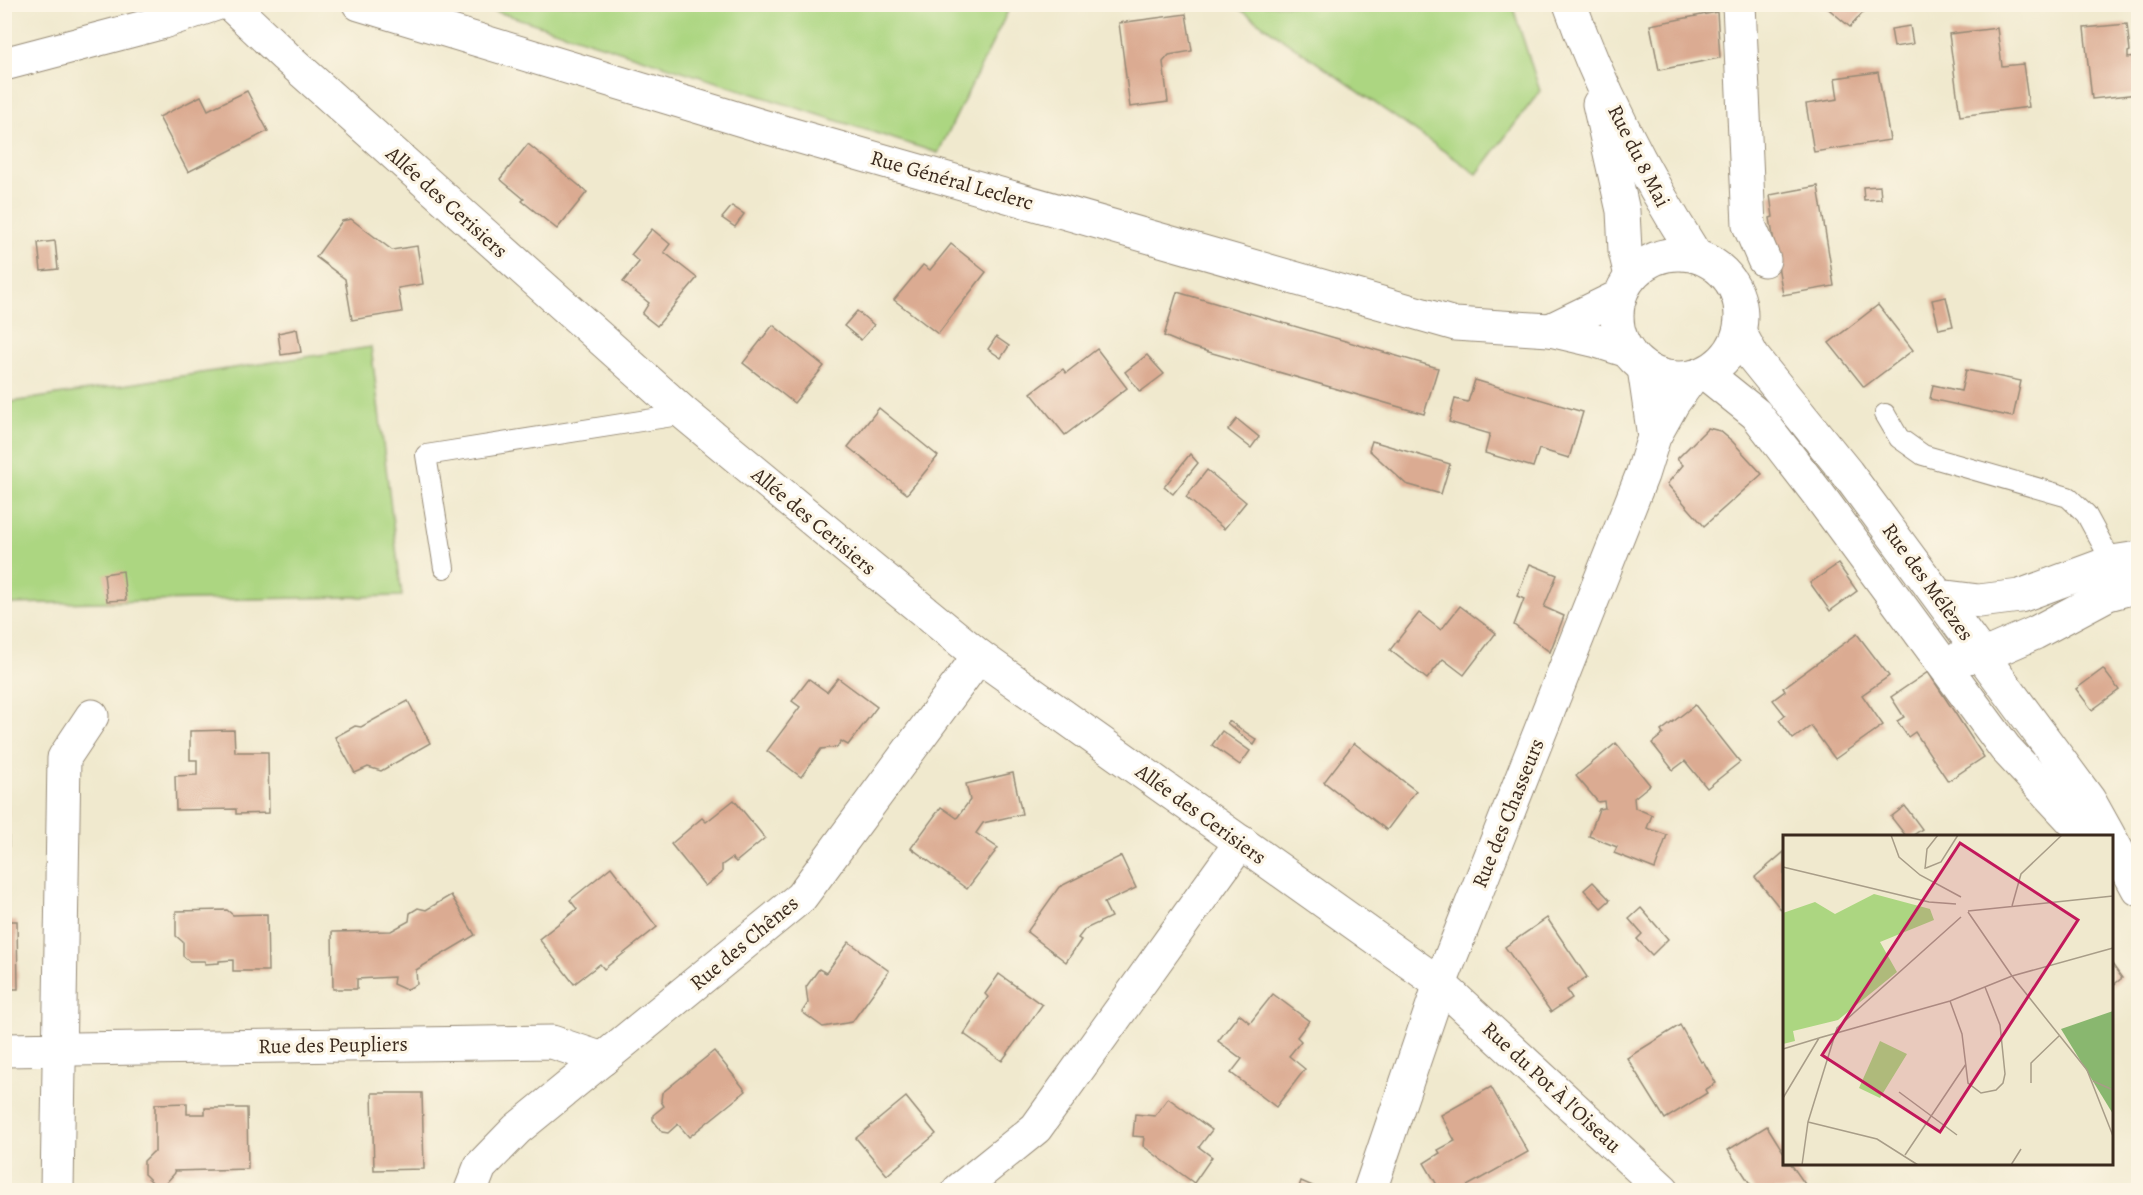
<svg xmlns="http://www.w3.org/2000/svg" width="2143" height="1195" font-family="Alegreya,serif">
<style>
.green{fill:#acd681;stroke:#748050;stroke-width:1.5}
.building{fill:#dbab92}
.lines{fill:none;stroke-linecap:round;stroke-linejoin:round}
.lane-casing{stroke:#968a76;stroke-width:22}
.street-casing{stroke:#968a76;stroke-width:35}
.secondary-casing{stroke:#968a76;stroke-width:35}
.lane{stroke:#fff;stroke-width:20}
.street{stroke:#fff;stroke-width:33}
.secondary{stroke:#fff;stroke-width:33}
.labels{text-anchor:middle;stroke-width:6;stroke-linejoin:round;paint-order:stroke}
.street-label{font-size:21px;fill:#3b2a1e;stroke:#fcf5e5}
.inset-road{fill:none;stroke:#a89d88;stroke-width:1.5}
.view{fill:#c2185b;fill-opacity:0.15;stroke:#c2185b;stroke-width:3}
.inset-edge{fill:none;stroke:#3b2a1e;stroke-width:3}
</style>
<rect width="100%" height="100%" fill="#fcf5e5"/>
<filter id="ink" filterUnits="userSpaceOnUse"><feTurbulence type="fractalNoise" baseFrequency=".0167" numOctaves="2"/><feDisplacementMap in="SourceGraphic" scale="12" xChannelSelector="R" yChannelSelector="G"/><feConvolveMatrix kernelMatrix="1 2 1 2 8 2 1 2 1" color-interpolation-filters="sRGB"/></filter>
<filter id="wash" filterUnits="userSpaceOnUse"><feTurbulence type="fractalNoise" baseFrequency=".008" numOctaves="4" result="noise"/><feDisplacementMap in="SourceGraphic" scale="24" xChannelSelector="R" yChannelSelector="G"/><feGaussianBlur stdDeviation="1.35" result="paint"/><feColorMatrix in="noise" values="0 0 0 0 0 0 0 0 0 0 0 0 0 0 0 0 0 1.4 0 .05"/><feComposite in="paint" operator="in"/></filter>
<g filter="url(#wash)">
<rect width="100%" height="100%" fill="#f0e9ce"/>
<!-- green -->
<g class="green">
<path d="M 476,5 L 1011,5 L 938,153 Z"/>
<path d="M 1234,5 L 1512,5 L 1540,91 L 1477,174 Z"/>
<path d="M 371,347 L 402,596 L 5,604 L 5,403 Z"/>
</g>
<g id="blocks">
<!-- building -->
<g class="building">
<path d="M 1824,5 L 1870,5 L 1850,27 Z"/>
<path d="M 1717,12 L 1720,58 L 1659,70 L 1650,25 Z"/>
<path d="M 1186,14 L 1192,51 L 1169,55 L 1163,62 L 1168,102 L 1130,107 L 1119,23 Z"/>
<path d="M 2127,24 L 2130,51 L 2128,52 L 2128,58 L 2138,57 L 2138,94 L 2092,99 L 2084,28 Z"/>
<path d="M 1910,26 L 1913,44 L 1894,47 L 1891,29 Z"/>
<path d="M 1997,28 L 2002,66 L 2023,64 L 2029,107 L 1960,116 L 1949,34 Z"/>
<path d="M 1878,72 L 1890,140 L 1814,152 L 1806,104 L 1838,99 L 1835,78 Z"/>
<path d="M 247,91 L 268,131 L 188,172 L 159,117 L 201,96 L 208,110 Z"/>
<path d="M 528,144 L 587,192 L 557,229 L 522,201 L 524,199 L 500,179 Z"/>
<path d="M 1818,186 L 1834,286 L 1783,295 L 1770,218 L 1773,217 L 1770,195 Z"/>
<path d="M 1880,186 L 1881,199 L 1864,200 L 1863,187 Z"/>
<path d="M 732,206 L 744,214 L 735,227 L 722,218 Z"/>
<path d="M 351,219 L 392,250 L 417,246 L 423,284 L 398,288 L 402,312 L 352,320 L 345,279 L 316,257 L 342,221 Z"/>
<path d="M 652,229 L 670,244 L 664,252 L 697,278 L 657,326 L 642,314 L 649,303 L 623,282 L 639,262 L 631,255 Z"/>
<path d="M 55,241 L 58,269 L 41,271 L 38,243 Z"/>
<path d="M 951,244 L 986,272 L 938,334 L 894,300 L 923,265 L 930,270 Z"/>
<path d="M 1177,292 L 1438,368 L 1424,414 L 1188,346 L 1164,336 Z"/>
<path d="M 1946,297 L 1953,326 L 1939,329 L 1932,300 Z"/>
<path d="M 1878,305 L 1913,350 L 1864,387 L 1829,343 Z"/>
<path d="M 857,311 L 874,325 L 861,340 L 844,326 Z"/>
<path d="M 773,325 L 824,366 L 794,403 L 743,363 Z"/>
<path d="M 297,329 L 301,352 L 281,355 L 278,333 Z"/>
<path d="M 996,337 L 1009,346 L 1001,358 L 988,349 Z"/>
<path d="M 1097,349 L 1127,388 L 1065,435 L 1031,393 L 1063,369 L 1066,373 Z"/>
<path d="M 1147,355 L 1164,374 L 1140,392 L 1125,372 Z"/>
<path d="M 1966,370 L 2021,381 L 2013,417 L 1930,399 L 1933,385 L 1961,391 Z"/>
<path d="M 1475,380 L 1583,412 L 1569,458 L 1539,449 L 1533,467 L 1485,453 L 1490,434 L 1449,422 L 1455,399 L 1468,402 Z"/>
<path d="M 879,408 L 938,456 L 907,494 L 848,447 Z"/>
<path d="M 1237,419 L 1259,437 L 1251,448 L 1228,430 Z"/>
<path d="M 1708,428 L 1720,431 L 1732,441 L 1762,474 L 1704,526 L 1667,484 L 1683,465 L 1677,459 Z"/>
<path d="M 1372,441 L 1450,464 L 1441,494 L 1406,484 L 1369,450 Z"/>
<path d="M 1190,454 L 1198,463 L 1173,494 L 1164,487 Z"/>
<path d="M 1207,470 L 1246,502 L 1224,529 L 1186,497 Z"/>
<path d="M 1530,564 L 1557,575 L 1544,607 L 1564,616 L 1550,652 L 1514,625 L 1524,599 L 1517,596 Z"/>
<path d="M 1838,564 L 1857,591 L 1830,611 L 1810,583 Z"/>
<path d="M 123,571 L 126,600 L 107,601 L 104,574 Z"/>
<path d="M 1460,606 L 1496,633 L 1464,675 L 1443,659 L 1427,679 L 1390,650 L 1419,613 L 1441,630 Z"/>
<path d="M 1857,634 L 1889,676 L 1862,695 L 1883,725 L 1835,759 L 1811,726 L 1793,739 L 1779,720 L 1785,715 L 1773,700 L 1785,691 L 1783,688 Z"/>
<path d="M 2103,669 L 2119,690 L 2092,710 L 2076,689 Z"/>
<path d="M 1928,672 L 1984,757 L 1948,781 L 1915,732 L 1908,737 L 1897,721 L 1904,717 L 1891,697 Z"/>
<path d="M 838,678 L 877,707 L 848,745 L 841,741 L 837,747 L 821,749 L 801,777 L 767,751 L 800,707 L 792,701 L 809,679 L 827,692 Z"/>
<path d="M 408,701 L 430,743 L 381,771 L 368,767 L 355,773 L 335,737 L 355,726 L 361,727 Z"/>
<path d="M 1695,705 L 1740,762 L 1707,788 L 1685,761 L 1673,770 L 1652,743 L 1663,734 L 1661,731 Z"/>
<path d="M 1229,721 L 1257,740 L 1254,745 L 1227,723 Z"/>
<path d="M 234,730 L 235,752 L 268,752 L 269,813 L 236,814 L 236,809 L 176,810 L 175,776 L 197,775 L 197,760 L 190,760 L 190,731 Z"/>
<path d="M 1222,731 L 1250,751 L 1240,765 L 1212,745 Z"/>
<path d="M 1354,743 L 1416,791 L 1387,830 L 1324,782 Z"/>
<path d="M 1616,743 L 1650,785 L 1634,798 L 1635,808 L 1652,815 L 1647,828 L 1667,835 L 1655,869 L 1614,853 L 1617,847 L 1589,836 L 1599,809 L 1605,808 L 1604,801 L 1598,802 L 1576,776 Z"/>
<path d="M 1013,773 L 1022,814 L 983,823 L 976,833 L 998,848 L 967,889 L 911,848 L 941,807 L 957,818 L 970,800 L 966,784 Z"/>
<path d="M 734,800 L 765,838 L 736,862 L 732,858 L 722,865 L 722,873 L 705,886 L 671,844 L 702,818 L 706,822 Z"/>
<path d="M 4,804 L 8,804 L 9,868 L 4,867 Z"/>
<path d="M 1905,806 L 1922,829 L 1912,836 L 1906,836 L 1891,817 Z"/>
<path d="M 1784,852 L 1784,913 L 1755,877 Z"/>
<path d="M 1121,856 L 1136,888 L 1104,903 L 1111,917 L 1085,929 L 1078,938 L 1081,940 L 1066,962 L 1027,932 L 1059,887 Z"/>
<path d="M 611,867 L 657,927 L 604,969 L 600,964 L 574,984 L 539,939 L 577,909 L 570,900 Z"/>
<path d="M 1593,882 L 1610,900 L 1601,908 L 1584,890 Z"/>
<path d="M 451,895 L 475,935 L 416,970 L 417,984 L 406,990 L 393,984 L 394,977 L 357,979 L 357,989 L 333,989 L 332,932 L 391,931 L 409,921 L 410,913 L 418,908 L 426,910 Z"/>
<path d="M 1641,908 L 1668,939 L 1652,955 L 1637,939 L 1642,934 L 1629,919 Z"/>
<path d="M 227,910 L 233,915 L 267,914 L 268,971 L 233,971 L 233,960 L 219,961 L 219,963 L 205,964 L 205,961 L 189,961 L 183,956 L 183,942 L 176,936 L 176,911 Z"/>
<path d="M 1547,918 L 1587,977 L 1567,990 L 1572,998 L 1551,1012 L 1505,947 Z"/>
<path d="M 4,921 L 17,921 L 18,989 L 4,989 Z"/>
<path d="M 849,942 L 889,971 L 852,1022 L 823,1027 L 802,1012 L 808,1003 L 806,987 L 819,969 L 826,973 Z"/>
<path d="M 2112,964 L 2122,978 L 2112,986 Z"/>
<path d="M 999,974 L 1042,1005 L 1002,1061 L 964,1034 L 988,997 L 985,994 Z"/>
<path d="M 1273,994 L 1309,1021 L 1297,1037 L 1301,1041 L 1289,1056 L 1305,1069 L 1276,1107 L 1231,1073 L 1242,1059 L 1218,1041 L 1239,1014 L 1250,1023 Z"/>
<path d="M 1680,1025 L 1701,1062 L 1703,1061 L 1716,1083 L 1705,1090 L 1707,1093 L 1665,1119 L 1627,1058 Z"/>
<path d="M 714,1051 L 746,1091 L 689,1137 L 678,1124 L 668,1133 L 662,1132 L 653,1120 L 653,1115 L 664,1106 L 661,1101 L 662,1093 Z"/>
<path d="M 1491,1087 L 1528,1152 L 1460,1190 L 1440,1190 L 1424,1163 L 1440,1153 L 1438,1150 L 1455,1141 L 1441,1115 Z"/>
<path d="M 372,1093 L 422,1093 L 424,1169 L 374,1170 Z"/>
<path d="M 906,1097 L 936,1134 L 887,1175 L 856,1138 Z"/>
<path d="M 1168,1098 L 1212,1130 L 1199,1147 L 1212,1157 L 1194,1183 L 1143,1146 L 1144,1137 L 1133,1136 L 1135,1114 L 1155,1116 Z"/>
<path d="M 187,1103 L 187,1114 L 205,1114 L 205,1108 L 247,1108 L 248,1169 L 174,1171 L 175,1173 L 166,1183 L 153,1183 L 144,1174 L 144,1161 L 153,1152 L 155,1152 L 155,1104 Z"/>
<path d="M 1767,1126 L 1784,1153 L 1784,1164 L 1791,1164 L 1807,1187 L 1802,1190 L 1754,1190 L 1728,1150 Z"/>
<path d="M 1301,1181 L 1315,1187 L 1313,1190 L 1298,1190 Z"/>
</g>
</g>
</g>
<g filter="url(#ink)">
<use href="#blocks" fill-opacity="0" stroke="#968a76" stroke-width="1.5"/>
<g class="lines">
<defs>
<g id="lane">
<path d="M 1885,414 L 1899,438 L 1923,455 L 2068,497 L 2086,514 L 2112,562"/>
<path d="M 444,568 L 426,455 L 685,414"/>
</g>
<g id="street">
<path d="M 230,4 L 285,56 L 685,414 L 853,553 L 979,656 L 1440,984 L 1663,1190"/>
<path d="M 359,4 L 762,126 L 1455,324 L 1550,330 L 1597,341 L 1628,351"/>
<path d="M 1739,4 L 1749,225 L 1764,260"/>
<path d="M 4,64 L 160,23 L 216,4"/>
<path d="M 1550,330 L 1620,296"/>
<path d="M 1644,368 L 1654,437"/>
<path d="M 4,1050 L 552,1042 L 603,1059"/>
<path d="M 57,1190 L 64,758 L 92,716"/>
<path d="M 471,1190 L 480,1167 L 517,1129 L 801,897 L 979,656"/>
<path d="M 959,1190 L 1036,1128 L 1241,842"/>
<path d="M 1370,1190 L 1440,984 L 1642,475 L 1654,437 L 1673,403 L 1692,377"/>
</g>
<g id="secondary">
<path d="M 1570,4 C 1601,92 1646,177 1696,256"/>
<path d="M 1599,104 L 1623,211 L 1625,251 L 1631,276"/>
<circle cx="1679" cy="316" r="62"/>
<path d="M 1740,333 L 1753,357 L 1847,473 L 2089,800 L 2109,836"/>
<path d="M 1705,373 L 1756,414 L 1818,494 L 2005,748 L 2087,836"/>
<path d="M 1939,596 L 1979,601 L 2020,596 L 2112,562 L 2138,558"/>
<path d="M 1961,657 L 1982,656 L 2035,633 L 2108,594 L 2138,586"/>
<path d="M 2112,841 L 2138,889"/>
</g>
</defs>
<!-- lane casing -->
<use href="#lane" class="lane-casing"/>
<!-- street casing -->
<use href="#street" class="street-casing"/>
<!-- secondary casing -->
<use href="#secondary" class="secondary-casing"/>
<!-- lane -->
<use href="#lane" class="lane"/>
<!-- street -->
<use href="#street" class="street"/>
<!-- secondary -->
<use href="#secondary" class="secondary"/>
</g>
</g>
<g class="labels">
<!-- street labels -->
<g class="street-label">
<text transform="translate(1639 156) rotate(63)" y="7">Rue du 8 Mai</text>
<text transform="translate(952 180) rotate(16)" y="7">Rue Général Leclerc</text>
<text transform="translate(447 202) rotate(42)" y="7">Allée des Cerisiers</text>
<text transform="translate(814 521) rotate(40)" y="7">Allée des Cerisiers</text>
<text transform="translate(1928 582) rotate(54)" y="7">Rue des Mélèzes</text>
<text transform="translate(1508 813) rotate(-68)" y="7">Rue des Chasseurs</text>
<text transform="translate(1201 814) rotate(36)" y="7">Allée des Cerisiers</text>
<text transform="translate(744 943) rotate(-40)" y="7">Rue des Chênes</text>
<text transform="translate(333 1045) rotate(-1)" y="7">Rue des Peupliers</text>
<text transform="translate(1552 1087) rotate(43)" y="7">Rue du Pot À l'Oiseau</text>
</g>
</g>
<!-- overview -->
<g transform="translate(1783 835)">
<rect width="330" height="330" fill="#f0e9ce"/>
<path d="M 91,59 L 147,74 L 151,85 L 97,107 L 114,137 L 55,185 L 10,196 L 12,206 L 0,209 L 0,78 L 32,67 L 52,79 ZM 97,206 L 124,219 L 97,263 L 76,253 Z" fill="#acd681"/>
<path d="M 330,176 L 330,279 L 278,194 Z" fill="#89b76f"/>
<path class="inset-road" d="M 108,0 L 116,22 L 137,40 L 178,62M 0,32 L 146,67 L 173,69M 143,33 L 158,27 L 175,0M 142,34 L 144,14 L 155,0M 229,71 L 238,39 L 279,0M 185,76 L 330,61M 185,77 L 229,141 L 304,235 L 330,301M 167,166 L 179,199 L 185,248 L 198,258 L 213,255 L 220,248 L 222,239 L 217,190 L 202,152M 0,214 L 36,203M 310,246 L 330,255M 248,248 L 248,228 L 276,201M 116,257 L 174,300M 0,263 L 36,203 L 167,166 L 229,141 L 330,113M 25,287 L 94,304 L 135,330M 122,320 L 183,229M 19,330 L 25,287 L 54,193 L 178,82M 228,330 L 238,314"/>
<path class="view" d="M 177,8 L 295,85 L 157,297 L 39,220 Z"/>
<rect width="330" height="330" class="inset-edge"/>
</g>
<!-- margin -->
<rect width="2143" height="1195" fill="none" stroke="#fcf5e5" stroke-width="24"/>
</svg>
